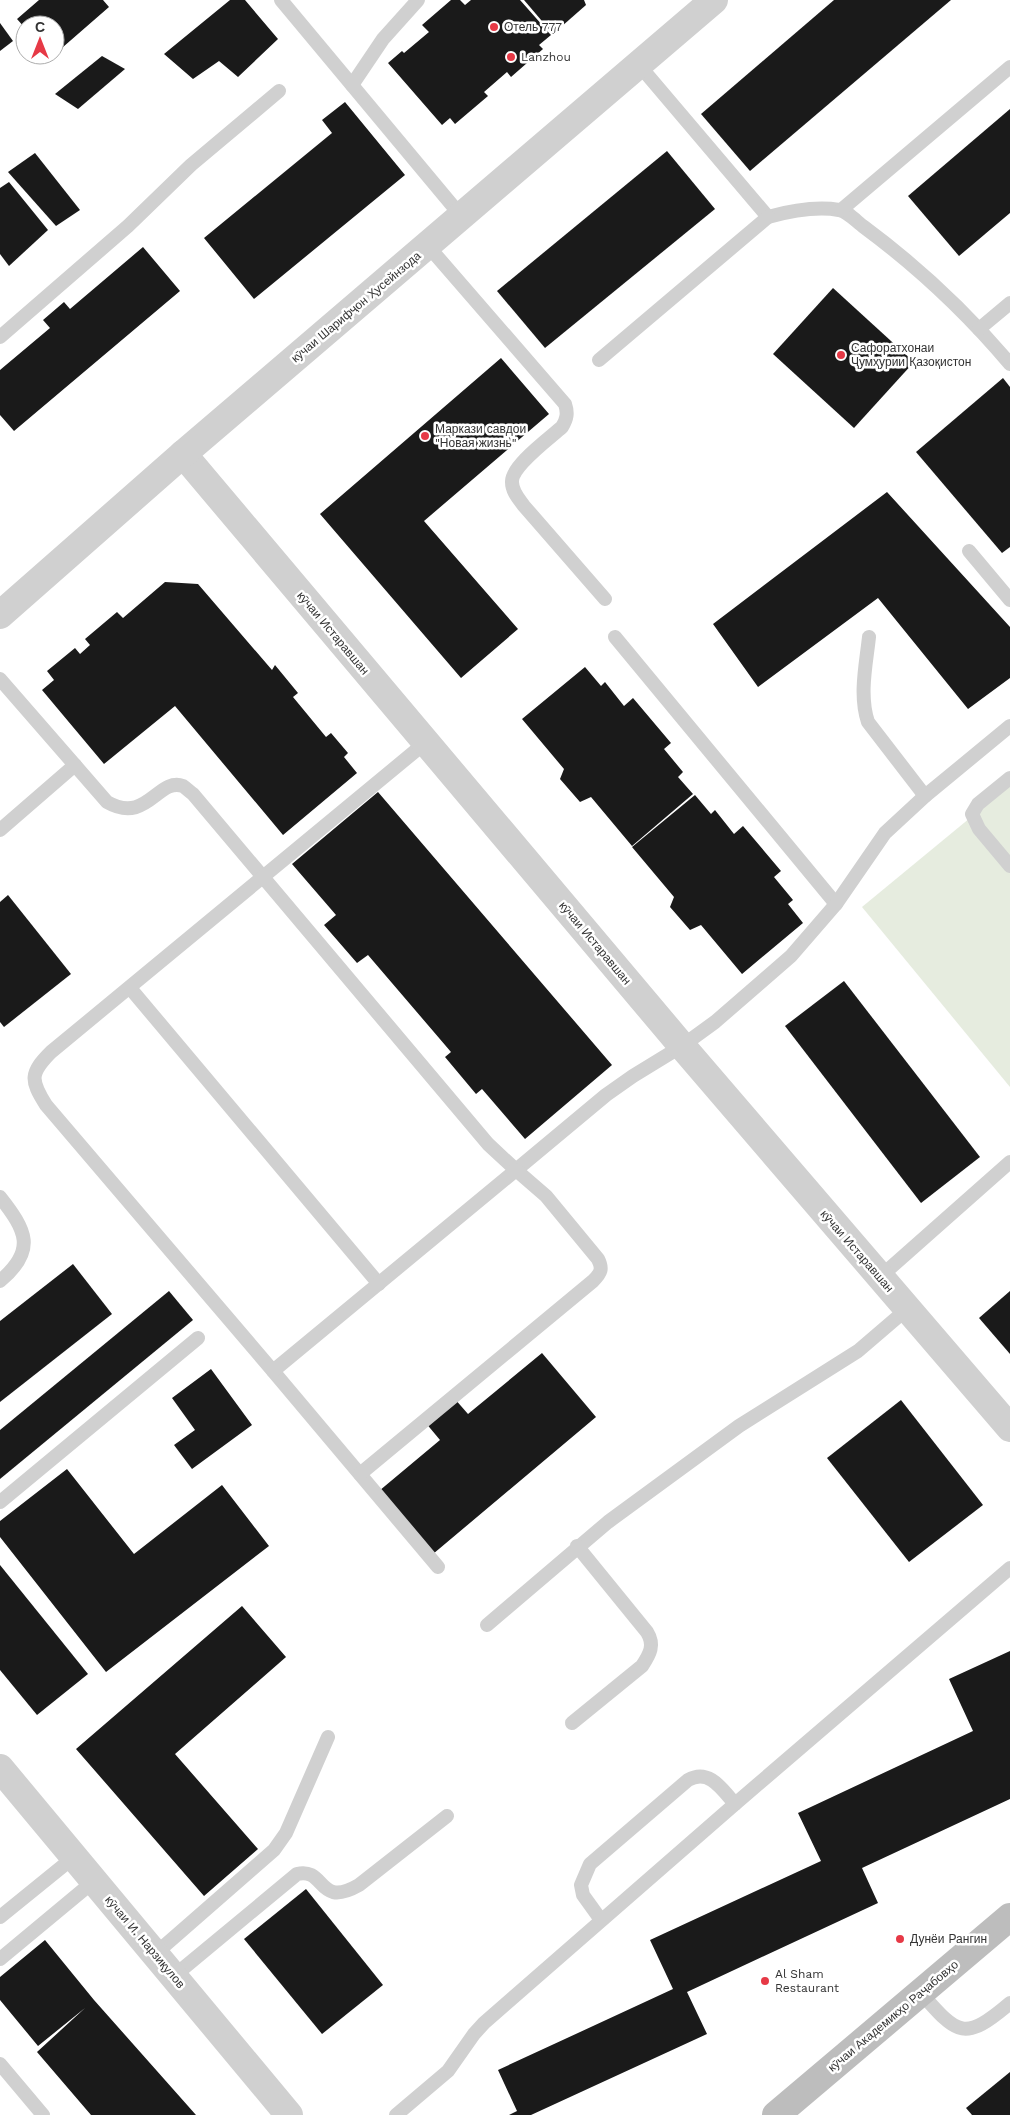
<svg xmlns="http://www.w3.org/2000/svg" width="1010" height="2115" font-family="'Work Sans',sans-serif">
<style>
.green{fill:#e6ecdf}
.building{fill:#1a1a1a}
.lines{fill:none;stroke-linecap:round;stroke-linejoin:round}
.lane{stroke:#d0d0d0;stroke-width:14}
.street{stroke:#d0d0d0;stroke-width:28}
.secondary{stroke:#bdbdbd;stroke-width:28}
.poi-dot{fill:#e63946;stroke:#fff;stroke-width:2}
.labels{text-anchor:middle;stroke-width:5;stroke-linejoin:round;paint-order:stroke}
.poi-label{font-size:12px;fill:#333;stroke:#fff;text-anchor:start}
.street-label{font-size:12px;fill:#333;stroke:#fff}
</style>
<rect width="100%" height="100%" fill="#fff"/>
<!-- green -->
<path class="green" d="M 1010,785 L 1010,1087 L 862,907 Z"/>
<!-- building -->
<g class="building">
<path d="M 39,0 L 103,0 L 109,7 L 55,54 L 55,25 L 25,25 L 25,28 L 17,19 Z"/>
<path d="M 230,0 L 245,0 L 278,39 L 238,77 L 219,61 L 193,79 L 164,54 Z"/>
<path d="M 451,0 L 460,0 L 465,5 L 471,0 L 520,0 L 551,35 L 539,45 L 543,49 L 511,77 L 507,72 L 484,92 L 488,96 L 455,124 L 450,118 L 442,125 L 388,63 L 402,51 L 404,53 L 429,32 L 422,25 Z"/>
<path d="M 524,0 L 584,0 L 586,5 L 553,34 Z"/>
<path d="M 834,0 L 951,0 L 750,171 L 701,114 Z"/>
<path d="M 0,23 L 13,41 L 0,51 Z"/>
<path d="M 102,56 L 125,69 L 78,109 L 55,94 Z"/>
<path d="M 345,102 L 405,175 L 254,299 L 204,238 L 332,133 L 322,120 Z"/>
<path d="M 1010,109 L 1010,213 L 959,256 L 908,196 Z"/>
<path d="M 667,151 L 715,209 L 545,348 L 497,291 Z"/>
<path d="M 35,153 L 80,210 L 56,226 L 8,172 Z"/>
<path d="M 9,182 L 48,230 L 9,266 L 0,254 L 0,188 Z"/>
<path d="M 143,247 L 180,291 L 14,431 L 0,415 L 0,370 L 50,328 L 43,320 L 64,302 L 70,309 Z"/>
<path d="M 833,288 L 914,362 L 854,428 L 773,354 Z"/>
<path d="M 501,358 L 549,414 L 424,521 L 518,629 L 461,678 L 320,514 Z"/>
<path d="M 1003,378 L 1010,387 L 1010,547 L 1002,553 L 916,452 Z"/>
<path d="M 887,492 L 1010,627 L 1010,678 L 968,709 L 878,598 L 758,687 L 713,624 Z"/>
<path d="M 165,582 L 198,584 L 272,670 L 275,665 L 298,693 L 293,697 L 326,737 L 331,733 L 348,753 L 344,757 L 357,773 L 283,835 L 175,706 L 104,764 L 42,690 L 54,680 L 47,671 L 75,648 L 80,654 L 90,645 L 85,639 L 117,612 L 123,618 Z"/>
<path d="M 585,667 L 601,686 L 605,682 L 624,706 L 633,698 L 671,743 L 664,749 L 683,772 L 678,777 L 693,794 L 632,846 L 591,797 L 580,802 L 560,779 L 564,769 L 522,719 Z"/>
<path d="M 378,792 L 612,1065 L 525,1139 L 482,1089 L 476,1094 L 445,1057 L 451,1052 L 368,955 L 357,963 L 324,925 L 336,915 L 292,864 Z"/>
<path d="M 695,795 L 711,814 L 715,810 L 734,834 L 743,826 L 781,871 L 774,877 L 793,900 L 788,904 L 803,923 L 742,974 L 701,925 L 690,930 L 670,907 L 674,897 L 632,847 Z"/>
<path d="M 8,895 L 71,974 L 4,1027 L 0,1022 L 0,902 Z"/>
<path d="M 844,981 L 980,1157 L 921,1203 L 785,1026 Z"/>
<path d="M 73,1264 L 112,1314 L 0,1402 L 0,1321 Z"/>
<path d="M 169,1291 L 193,1320 L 0,1479 L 0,1430 Z"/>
<path d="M 1010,1291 L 1010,1354 L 979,1318 Z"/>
<path d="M 542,1353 L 596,1417 L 433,1554 L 379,1491 L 440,1440 L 425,1422 L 454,1398 L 468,1414 Z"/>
<path d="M 211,1369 L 252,1425 L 192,1469 L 174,1445 L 195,1430 L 172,1398 Z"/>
<path d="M 901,1400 L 983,1505 L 909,1562 L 827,1458 Z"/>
<path d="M 67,1469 L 134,1554 L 222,1485 L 269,1546 L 106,1672 L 0,1537 L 0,1521 Z"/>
<path d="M 0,1565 L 88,1674 L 37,1715 L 0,1670 Z"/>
<path d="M 242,1606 L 286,1657 L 175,1754 L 258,1849 L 204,1896 L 76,1749 Z"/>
<path d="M 1010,1651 L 1010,1799 L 862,1868 L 878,1903 L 687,1992 L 707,2034 L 531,2115 L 509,2115 L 517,2111 L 498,2070 L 673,1989 L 650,1940 L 821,1861 L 798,1813 L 973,1731 L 949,1679 Z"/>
<path d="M 306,1889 L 383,1985 L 322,2034 L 244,1939 Z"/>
<path d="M 45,1940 L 94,2000 L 196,2115 L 91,2115 L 37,2052 L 85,2008 L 38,2046 L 0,2000 L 0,1977 Z"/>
<path d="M 1010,2072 L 1010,2115 L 972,2115 L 966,2108 Z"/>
</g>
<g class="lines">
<!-- lane -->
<g class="lane">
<path d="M 281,0 L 462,217"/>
<path d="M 639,65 L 768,217 C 790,211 816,206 839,210 C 847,211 857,222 864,227 C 918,267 967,313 1010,364"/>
<path d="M 352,85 L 383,39 L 418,0"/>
<path d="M 841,210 L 1010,67"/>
<path d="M 428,246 L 565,404 C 568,413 567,419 562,427 C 550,438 511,466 512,482 C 512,492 519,499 524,506 L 605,599"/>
<path d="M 979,329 L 1010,303"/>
<path d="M 0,337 L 128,226 L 191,165 L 279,91"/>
<path d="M 599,360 L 768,217"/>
<path d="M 969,551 L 1010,600"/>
<path d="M 615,637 L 836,904"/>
<path d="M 869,637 C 866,665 859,695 868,722 L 925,796"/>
<path d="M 0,679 L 107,802 C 147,825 158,777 183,786 C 186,788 190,792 193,794 L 488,1144 L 516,1170 L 606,1095 L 633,1076 L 682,1046 L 715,1022 L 791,956 L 836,904 L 885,833 L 925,796 L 1010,726"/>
<path d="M 1010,778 L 978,804 L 972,814 L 979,829 L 1010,866"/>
<path d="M 0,830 L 75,765"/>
<path d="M 130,988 L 379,1284"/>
<path d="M 0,1197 C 26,1230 37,1250 0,1281"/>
<path d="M 880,1277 L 1010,1162"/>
<path d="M 273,1371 L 438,1567"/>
<path d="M 360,1474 L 593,1281 C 601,1273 603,1269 598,1259 L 546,1196 L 516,1170 L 273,1371 L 46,1105 C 30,1080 30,1073 51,1052 L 425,743"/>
<path d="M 0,1502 L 198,1338"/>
<path d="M 487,1625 L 608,1522 L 739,1426 L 858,1351 L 907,1309"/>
<path d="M 572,1723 L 642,1666 C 650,1654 655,1645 647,1632 L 577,1546"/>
<path d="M 0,1917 L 74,1857"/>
<path d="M 601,1920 L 583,1895 L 581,1885 L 590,1864 L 688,1780 C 709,1768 722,1789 735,1804"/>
<path d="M 155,1954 L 274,1850 L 286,1833 L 328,1737"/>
<path d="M 0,1959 L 94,1881"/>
<path d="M 174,1976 L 297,1874 C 326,1867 317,1909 359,1885 L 447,1816"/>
<path d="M 921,1993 C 958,2035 964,2042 1010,2003"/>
<path d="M 0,2064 L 43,2115"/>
<path d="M 396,2115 L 448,2071 L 474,2034 L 484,2023 L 735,1804 L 1010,1568"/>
</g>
<!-- street -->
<g class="street">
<path d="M 183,454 L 682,1046 L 1010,1428"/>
<path d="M 0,615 L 183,454 L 714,0"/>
<path d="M 0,1768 L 289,2115"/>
</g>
<!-- secondary -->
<path class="secondary" d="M 776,2115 L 1010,1917"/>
</g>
<!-- markers -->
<g class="poi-dot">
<circle cx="494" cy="27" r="5"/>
<circle cx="511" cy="57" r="5"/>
<circle cx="841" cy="355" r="5"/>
<circle cx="425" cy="436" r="5"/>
<circle cx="900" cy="1939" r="5"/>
<circle cx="765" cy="1981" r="5"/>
</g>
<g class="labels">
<!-- poi labels -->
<g class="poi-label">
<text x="504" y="31">Отель 777</text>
<text x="521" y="61">Lanzhou</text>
<text x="851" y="352">Сафоратхонаи<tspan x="851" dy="14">Ҷумҳурии Қазоқистон</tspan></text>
<text x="435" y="433">Маркази савдои<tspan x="435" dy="14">"Новая жизнь"</tspan></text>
<text x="910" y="1943">Дунёи Рангин</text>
<text x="775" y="1978">Al Sham<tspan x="775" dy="14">Restaurant</tspan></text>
</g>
<!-- street labels -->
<g class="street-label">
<text transform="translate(356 307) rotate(-40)" y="4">кӯчаи Шарифҷон Ҳусейнзода</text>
<text transform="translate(333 633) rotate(50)" y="4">кӯчаи Истаравшан</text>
<text transform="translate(595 943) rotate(50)" y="4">кӯчаи Истаравшан</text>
<text transform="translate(857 1251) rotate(49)" y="4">кӯчаи Истаравшан</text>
<text transform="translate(145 1942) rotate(50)" y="4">кӯчаи И. Нарзиқулов</text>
<text transform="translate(893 2016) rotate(-40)" y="4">кӯчаи Академикҳо Раҷабовҳо</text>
</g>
</g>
<!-- north arrow -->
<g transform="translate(40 40)"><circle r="24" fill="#ffffff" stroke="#adadad"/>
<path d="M0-4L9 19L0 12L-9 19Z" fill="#e63946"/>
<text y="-8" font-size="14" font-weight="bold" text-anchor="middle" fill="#333333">С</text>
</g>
</svg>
